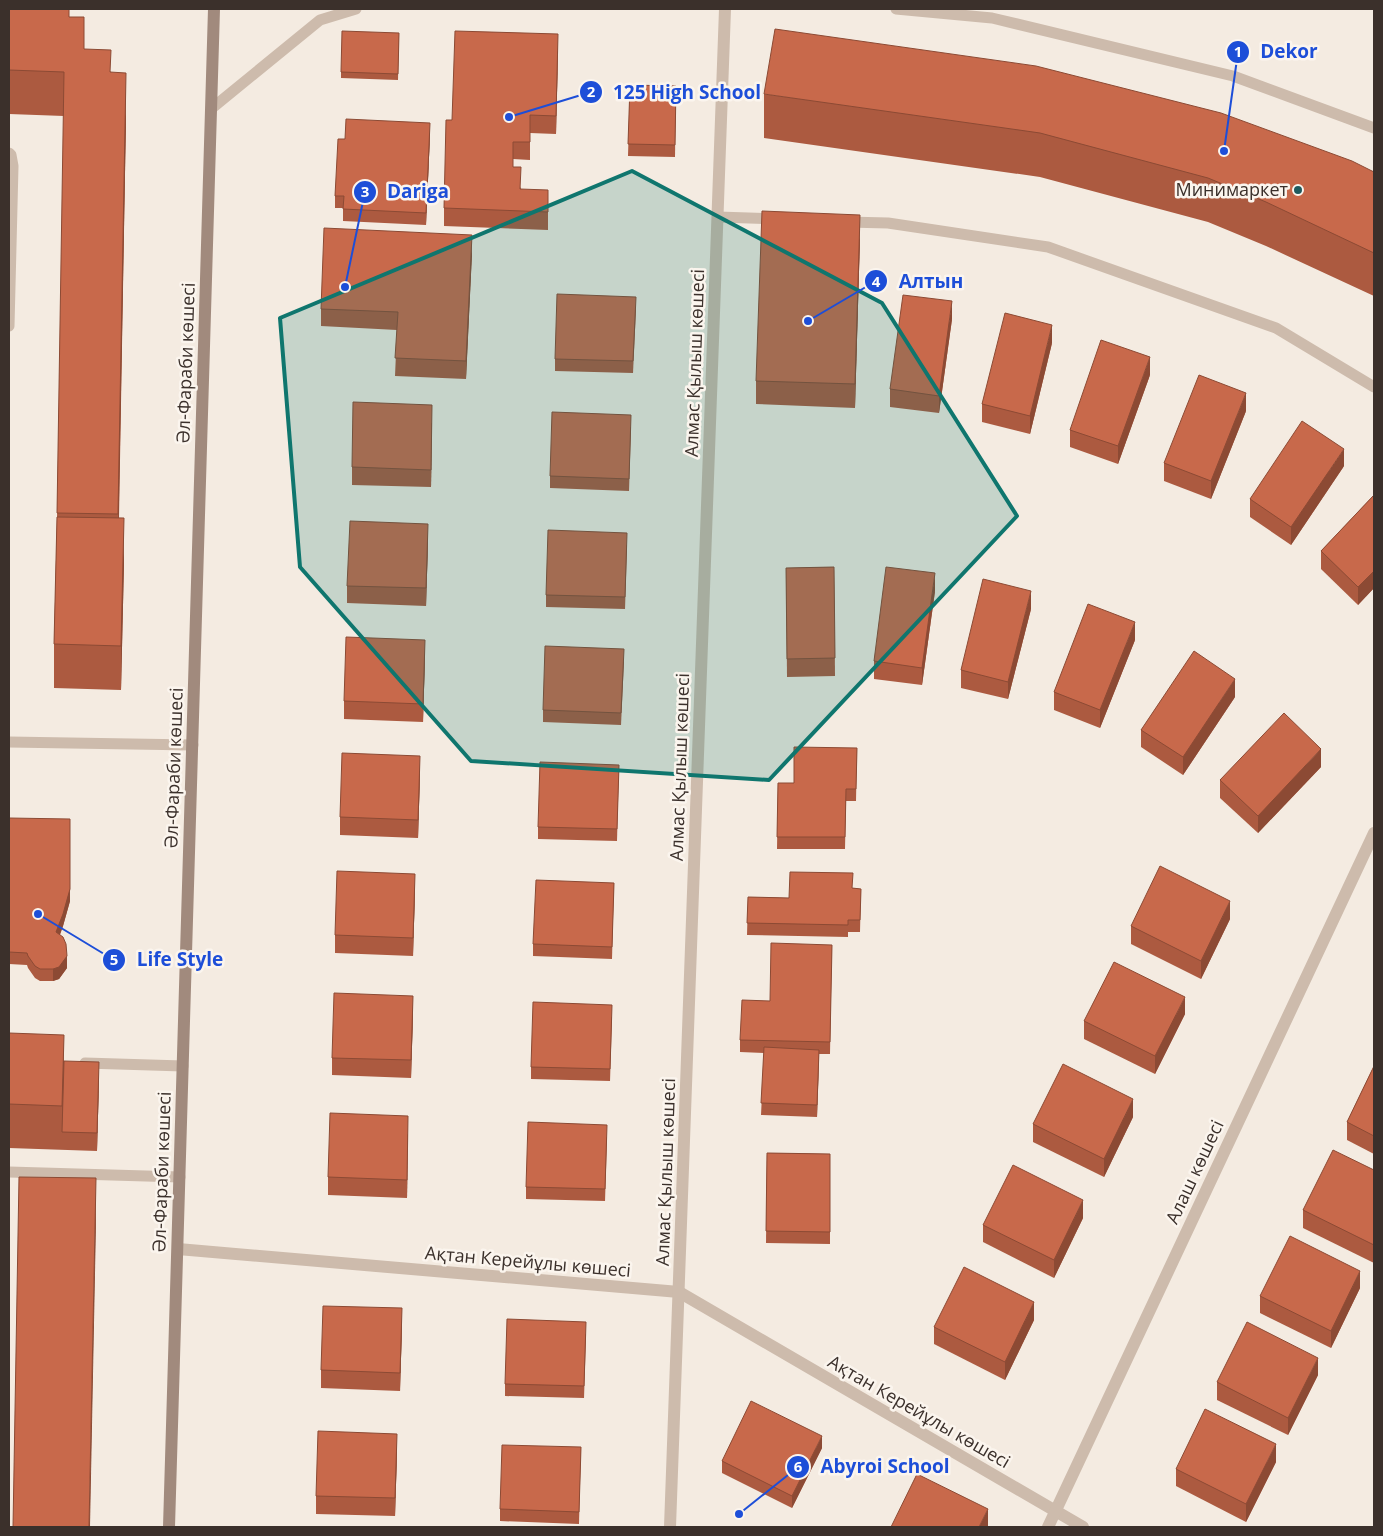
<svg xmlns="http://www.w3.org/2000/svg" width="1383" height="1536" font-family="'Open Sans',sans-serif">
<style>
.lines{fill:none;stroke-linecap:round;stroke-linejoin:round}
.lane{stroke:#cdbbac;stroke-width:11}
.street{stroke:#cdbbac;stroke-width:12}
.secondary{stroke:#a18a7d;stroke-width:12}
.wall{fill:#ac5a40}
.shaded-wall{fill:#8c4a34}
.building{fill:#c8694b;stroke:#8c4a34}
.marked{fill:#0f766e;fill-opacity:0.2;stroke:#0f766e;stroke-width:4;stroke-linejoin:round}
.poi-dot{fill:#1f5a5e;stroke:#fbf5ee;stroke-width:2}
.labels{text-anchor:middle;stroke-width:5;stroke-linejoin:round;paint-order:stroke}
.poi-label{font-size:18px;fill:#3b302b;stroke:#fbf5ee;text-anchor:end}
.street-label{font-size:18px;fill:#3b302b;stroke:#fbf5ee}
.leader{fill:none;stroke:#1d4ed8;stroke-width:2}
.callout-dot{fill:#1d4ed8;stroke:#fbf5ee;stroke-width:2}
.mark-label{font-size:15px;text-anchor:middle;font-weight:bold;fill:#fff}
.callout-label{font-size:19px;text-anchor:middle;font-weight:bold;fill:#1d4ed8;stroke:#fbf5ee;stroke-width:5;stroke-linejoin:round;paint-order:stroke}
</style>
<rect width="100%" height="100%" fill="#f4ebe1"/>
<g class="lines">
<!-- lane -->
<g class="lane">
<path d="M 896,9 L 992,18 L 1233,76 L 1374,128"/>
<path d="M 211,109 L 320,20 L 356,9"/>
<path d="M 9,153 L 11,155 L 13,166 L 9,326"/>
<path d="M 718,217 L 776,219"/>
<path d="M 847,222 L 888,223 L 1048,247 L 1276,328 L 1374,387"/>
<path d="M 9,742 L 193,745"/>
<path d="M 85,1063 L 183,1066"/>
<path d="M 9,1172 L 180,1177"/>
</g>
<!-- street -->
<g class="street">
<path d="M 178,1249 L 679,1292 L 1083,1527"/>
<path d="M 670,1527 L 725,9"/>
<path d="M 1048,1527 L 1374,833"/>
</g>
<!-- secondary -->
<path class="secondary" d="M 169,1527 L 214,9"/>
</g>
<!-- wall -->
<g class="wall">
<path d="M 9,9 L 69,17 L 84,49 L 111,72 L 126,117 L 119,518 L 124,562 L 121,690 L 54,688 L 54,644 L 57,518 L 64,116 L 9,114 Z"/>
<path d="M 399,33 L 398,80 L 341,78 L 341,72 Z"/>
<path d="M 558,51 L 556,134 L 530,133 L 530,160 L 513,159 L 513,167 L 521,189 L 548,207 L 548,230 L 444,226 L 444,208 L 452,120 Z"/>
<path d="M 630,85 L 676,86 L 675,157 L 628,156 Z"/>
<path d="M 764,94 L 1374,172 L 1374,296 L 1266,246 L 1208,222 L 1040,177 L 764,138 Z"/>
<path d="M 430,135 L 426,225 L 343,221 L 343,208 L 335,208 L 335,196 L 345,139 Z"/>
<path d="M 860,238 L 855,408 L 756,404 L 756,381 Z"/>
<path d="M 472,253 L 466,379 L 395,376 L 397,330 L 321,326 L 321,309 Z"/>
<path d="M 636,309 L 633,373 L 555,371 L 555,359 Z"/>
<path d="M 952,319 L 939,413 L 890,407 L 890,389 Z"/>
<path d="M 1052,343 L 1030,434 L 982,422 L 982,404 Z"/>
<path d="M 1150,375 L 1118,464 L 1070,447 L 1070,430 Z"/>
<path d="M 1246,411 L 1211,499 L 1164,481 L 1164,463 Z"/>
<path d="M 432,423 L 431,487 L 352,485 L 352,467 Z"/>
<path d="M 631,427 L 629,491 L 550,488 L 550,476 Z"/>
<path d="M 1344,466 L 1291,545 L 1250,517 L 1250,499 Z"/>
<path d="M 1374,495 L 1374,588 L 1358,605 L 1321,569 L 1321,551 Z"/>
<path d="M 428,542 L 426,606 L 347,603 L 347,586 Z"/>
<path d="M 627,545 L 625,609 L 546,607 L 546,595 Z"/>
<path d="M 834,567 L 835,676 L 787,677 L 786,568 Z"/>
<path d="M 935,591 L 922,685 L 874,679 L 874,661 Z"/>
<path d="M 1031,609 L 1008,699 L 961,688 L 961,670 Z"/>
<path d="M 1135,640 L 1100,728 L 1054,710 L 1054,692 Z"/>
<path d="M 425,657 L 423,722 L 344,719 L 344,701 Z"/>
<path d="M 624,661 L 621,725 L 543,722 L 543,710 Z"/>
<path d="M 1235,697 L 1183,775 L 1141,747 L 1141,730 Z"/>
<path d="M 857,748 L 856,801 L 846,801 L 845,849 L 777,849 L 778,783 L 794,783 Z"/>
<path d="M 619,765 L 617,841 L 538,839 L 538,827 Z"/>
<path d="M 1321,767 L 1258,833 L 1220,798 L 1220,780 Z"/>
<path d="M 420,774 L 418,838 L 340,835 L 340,817 Z"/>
<path d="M 9,818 L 70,901 L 63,926 L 60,935 L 67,968 L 59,979 L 53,981 L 40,981 L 35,978 L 28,968 L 27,965 L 9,964 Z"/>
<path d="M 614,883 L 612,959 L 533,956 L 533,944 Z"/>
<path d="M 853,888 L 861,889 L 860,932 L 848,932 L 848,937 L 747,935 L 748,897 L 789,898 Z"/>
<path d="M 415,891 L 413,956 L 335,953 L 335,935 Z"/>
<path d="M 1230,919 L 1201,979 L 1131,944 L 1131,926 Z"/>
<path d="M 832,945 L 830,1054 L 819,1054 L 817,1117 L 761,1115 L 764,1053 L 740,1052 L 740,1040 L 770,1001 Z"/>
<path d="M 413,1014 L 411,1078 L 332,1075 L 332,1058 Z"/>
<path d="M 1185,1014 L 1155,1074 L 1084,1039 L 1084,1021 Z"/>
<path d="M 612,1017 L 610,1081 L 531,1079 L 531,1067 Z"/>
<path d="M 9,1033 L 64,1061 L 99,1080 L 97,1151 L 9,1148 Z"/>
<path d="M 1374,1066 L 1374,1154 L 1347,1140 L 1347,1122 Z"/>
<path d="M 1133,1117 L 1104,1177 L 1033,1142 L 1033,1124 Z"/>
<path d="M 408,1134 L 407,1198 L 328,1195 L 328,1177 Z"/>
<path d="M 607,1137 L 605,1201 L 526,1199 L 526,1187 Z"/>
<path d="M 767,1153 L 830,1154 L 830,1244 L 766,1243 Z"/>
<path d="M 1374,1170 L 1374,1263 L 1303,1228 L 1303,1210 Z"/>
<path d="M 1083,1218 L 1054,1278 L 983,1242 L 983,1225 Z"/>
<path d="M 1360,1288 L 1331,1348 L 1260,1313 L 1260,1296 Z"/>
<path d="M 1034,1320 L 1005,1380 L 934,1344 L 934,1327 Z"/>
<path d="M 402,1326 L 400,1391 L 321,1388 L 321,1370 Z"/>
<path d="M 586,1334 L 584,1398 L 505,1396 L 505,1384 Z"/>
<path d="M 1318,1375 L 1288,1435 L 1217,1400 L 1217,1382 Z"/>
<path d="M 581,1447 L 579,1524 L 500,1521 L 500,1509 Z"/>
<path d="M 822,1448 L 792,1508 L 722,1473 L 722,1461 Z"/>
<path d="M 397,1452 L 395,1516 L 316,1514 L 316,1496 Z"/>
<path d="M 1276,1462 L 1246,1522 L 1176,1486 L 1176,1469 Z"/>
</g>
<!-- shaded-wall -->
<g class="shaded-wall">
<path d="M 558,34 L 558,51 L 556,134 L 556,116 Z"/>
<path d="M 126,73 L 126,117 L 118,558 L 118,514 Z"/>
<path d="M 430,123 L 430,135 L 426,225 L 426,213 Z"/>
<path d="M 860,215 L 860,238 L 855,408 L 855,384 Z"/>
<path d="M 472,235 L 472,253 L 466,379 L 466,361 Z"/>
<path d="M 952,301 L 952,319 L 939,413 L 939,396 Z"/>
<path d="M 1052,325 L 1052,343 L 1030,434 L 1030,416 Z"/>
<path d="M 1150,357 L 1150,375 L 1118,464 L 1118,446 Z"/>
<path d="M 1246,393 L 1246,411 L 1211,499 L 1211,481 Z"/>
<path d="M 432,405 L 432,423 L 431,487 L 431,470 Z"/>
<path d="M 1344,449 L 1344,466 L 1291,545 L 1291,527 Z"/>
<path d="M 124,518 L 124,562 L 121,690 L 121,646 Z"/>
<path d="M 428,524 L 428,542 L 426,606 L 426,588 Z"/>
<path d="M 1374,571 L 1374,588 L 1358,605 L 1358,587 Z"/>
<path d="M 935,573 L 935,591 L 922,685 L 922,668 Z"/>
<path d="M 1031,591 L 1031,609 L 1008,699 L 1008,682 Z"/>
<path d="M 1135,622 L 1135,640 L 1100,728 L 1100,710 Z"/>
<path d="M 425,640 L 425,657 L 423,722 L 423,704 Z"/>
<path d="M 1235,679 L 1235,697 L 1183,775 L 1183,757 Z"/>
<path d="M 1321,749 L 1321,767 L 1258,833 L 1258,816 Z"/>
<path d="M 420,756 L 420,774 L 418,838 L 418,820 Z"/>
<path d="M 70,819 L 70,901 L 63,926 L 56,944 L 56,932 Z"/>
<path d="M 415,874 L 415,891 L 413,956 L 413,938 Z"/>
<path d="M 1230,901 L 1230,919 L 1201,979 L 1201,961 Z"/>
<path d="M 67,956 L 67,968 L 59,979 L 53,981 L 53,969 Z"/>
<path d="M 413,996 L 413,1014 L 411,1078 L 411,1060 Z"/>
<path d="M 1185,997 L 1185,1014 L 1155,1074 L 1155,1056 Z"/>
<path d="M 64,1035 L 64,1079 L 62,1132 L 62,1106 Z"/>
<path d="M 819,1050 L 819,1062 L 817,1117 L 817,1105 Z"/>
<path d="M 99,1062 L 99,1080 L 97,1151 L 97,1133 Z"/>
<path d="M 1133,1099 L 1133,1117 L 1104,1177 L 1104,1159 Z"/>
<path d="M 408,1116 L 408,1134 L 407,1198 L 407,1180 Z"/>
<path d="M 96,1178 L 96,1222 L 90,1527 L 89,1527 Z"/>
<path d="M 1083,1200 L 1083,1218 L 1054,1278 L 1054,1260 Z"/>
<path d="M 1360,1271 L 1360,1288 L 1331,1348 L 1331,1331 Z"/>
<path d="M 1034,1302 L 1034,1320 L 1005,1380 L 1005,1362 Z"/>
<path d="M 402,1308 L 402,1326 L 400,1391 L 400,1373 Z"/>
<path d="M 1318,1358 L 1318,1375 L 1288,1435 L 1288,1418 Z"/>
<path d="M 397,1434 L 397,1452 L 395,1516 L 395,1498 Z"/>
<path d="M 822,1436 L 822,1448 L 792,1508 L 792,1496 Z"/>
<path d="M 1276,1444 L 1276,1462 L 1246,1522 L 1246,1504 Z"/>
<path d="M 988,1509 L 988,1527 L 979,1527 Z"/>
</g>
<!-- building -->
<g class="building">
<path d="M 9,9 L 69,9 L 69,17 L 84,17 L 84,49 L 111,50 L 110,72 L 126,73 L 118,514 L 57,513 L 64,72 L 9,70 Z"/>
<path d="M 775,29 L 1036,66 L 1221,113 L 1352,161 L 1374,172 L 1374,253 L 1266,202 L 1208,178 L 1040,133 L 764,94 Z"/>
<path d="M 342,31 L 399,33 L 398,74 L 341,72 Z"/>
<path d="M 455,31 L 558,34 L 556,116 L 530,115 L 530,142 L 513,142 L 513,167 L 521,167 L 520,189 L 548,190 L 548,212 L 444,208 L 446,120 L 452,120 Z"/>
<path d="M 630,85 L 676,86 L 675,145 L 628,144 Z"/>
<path d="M 346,119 L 430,123 L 426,213 L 343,209 L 344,196 L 335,196 L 338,139 L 345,139 Z"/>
<path d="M 762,211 L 860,215 L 855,384 L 756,381 Z"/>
<path d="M 324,228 L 472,235 L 466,361 L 395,358 L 398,312 L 321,309 Z"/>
<path d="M 557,294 L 636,297 L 633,361 L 555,359 Z"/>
<path d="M 903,295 L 952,301 L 939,396 L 890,389 Z"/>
<path d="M 1005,313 L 1052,325 L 1030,416 L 982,404 Z"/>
<path d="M 1101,340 L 1150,357 L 1118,446 L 1070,430 Z"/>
<path d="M 1199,375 L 1246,393 L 1211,481 L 1164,463 Z"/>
<path d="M 353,402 L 432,405 L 431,470 L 352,467 Z"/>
<path d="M 552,412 L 631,415 L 629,479 L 550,476 Z"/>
<path d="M 1302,421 L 1344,449 L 1291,527 L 1250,499 Z"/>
<path d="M 1374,495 L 1374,571 L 1358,587 L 1321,551 Z"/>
<path d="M 57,517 L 124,518 L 121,646 L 54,644 Z"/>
<path d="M 350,521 L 428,524 L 426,588 L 347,586 Z"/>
<path d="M 548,530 L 627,533 L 625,597 L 546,595 Z"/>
<path d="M 834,567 L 835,658 L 787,659 L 786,568 Z"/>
<path d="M 886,567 L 935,573 L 922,668 L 874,661 Z"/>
<path d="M 983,579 L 1031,591 L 1008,682 L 961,670 Z"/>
<path d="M 1088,604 L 1135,622 L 1100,710 L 1054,692 Z"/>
<path d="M 346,637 L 425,640 L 423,704 L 344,701 Z"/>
<path d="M 545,646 L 624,649 L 621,713 L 543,710 Z"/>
<path d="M 1194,651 L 1235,679 L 1183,757 L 1141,730 Z"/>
<path d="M 1284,713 L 1321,749 L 1258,816 L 1220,780 Z"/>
<path d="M 794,747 L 857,748 L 856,789 L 846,789 L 845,837 L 777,837 L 778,783 L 794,783 Z"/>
<path d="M 342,753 L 420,756 L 418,820 L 340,817 Z"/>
<path d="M 540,762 L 619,765 L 617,829 L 538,827 Z"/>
<path d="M 9,818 L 70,819 L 70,889 L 63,914 L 56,932 L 63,937 L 66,944 L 67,956 L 59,967 L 53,969 L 40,969 L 35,966 L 28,956 L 27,953 L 9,952 Z"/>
<path d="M 1160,866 L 1230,901 L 1201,961 L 1131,926 Z"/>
<path d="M 337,871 L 415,874 L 413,938 L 335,935 Z"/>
<path d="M 790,872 L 853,873 L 852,888 L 861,889 L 860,920 L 848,920 L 848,925 L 747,923 L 748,897 L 789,898 Z"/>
<path d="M 536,880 L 614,883 L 612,947 L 533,944 Z"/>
<path d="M 771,943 L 832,945 L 830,1042 L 740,1040 L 742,1000 L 770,1001 Z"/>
<path d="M 1114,962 L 1185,997 L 1155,1056 L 1084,1021 Z"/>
<path d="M 334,993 L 413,996 L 411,1060 L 332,1058 Z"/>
<path d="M 533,1002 L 612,1005 L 610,1069 L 531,1067 Z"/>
<path d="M 9,1033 L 64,1035 L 62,1106 L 9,1104 Z"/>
<path d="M 764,1047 L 819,1050 L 817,1105 L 761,1103 Z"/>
<path d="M 64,1061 L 99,1062 L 97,1133 L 62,1132 Z"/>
<path d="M 1063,1064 L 1133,1099 L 1104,1159 L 1033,1124 Z"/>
<path d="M 1374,1066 L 1374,1136 L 1347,1122 Z"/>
<path d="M 330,1113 L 408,1116 L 407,1180 L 328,1177 Z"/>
<path d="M 528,1122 L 607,1125 L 605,1189 L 526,1187 Z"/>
<path d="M 1333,1150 L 1374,1170 L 1374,1245 L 1303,1210 Z"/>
<path d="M 767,1153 L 830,1154 L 830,1232 L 766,1231 Z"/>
<path d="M 1013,1165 L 1083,1200 L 1054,1260 L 983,1225 Z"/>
<path d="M 19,1177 L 96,1178 L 89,1527 L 13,1527 Z"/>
<path d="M 1290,1236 L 1360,1271 L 1331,1331 L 1260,1296 Z"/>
<path d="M 964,1267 L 1034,1302 L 1005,1362 L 934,1327 Z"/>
<path d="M 323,1306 L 402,1308 L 400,1373 L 321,1370 Z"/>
<path d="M 507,1319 L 586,1322 L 584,1386 L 505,1384 Z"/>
<path d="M 1247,1322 L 1318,1358 L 1288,1418 L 1217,1382 Z"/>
<path d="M 751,1401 L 822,1436 L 792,1496 L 722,1461 Z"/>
<path d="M 1205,1409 L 1276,1444 L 1246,1504 L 1176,1469 Z"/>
<path d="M 318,1431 L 397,1434 L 395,1498 L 316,1496 Z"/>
<path d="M 502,1445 L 581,1447 L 579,1512 L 500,1509 Z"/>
<path d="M 917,1474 L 988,1509 L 979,1527 L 891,1527 Z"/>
</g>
<!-- marked area -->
<path class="marked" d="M 632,171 L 882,303 L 1017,516 L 769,780 L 471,761 L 300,567 L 280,318 Z"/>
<!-- markers -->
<circle class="poi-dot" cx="1298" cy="190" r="5"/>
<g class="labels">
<!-- poi labels -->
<g class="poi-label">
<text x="1288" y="196">Минимаркет</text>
</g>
<!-- street labels -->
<g class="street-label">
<text transform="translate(186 363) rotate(-88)" y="6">Әл-Фараби көшесі</text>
<text transform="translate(695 363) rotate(-88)" y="6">Алмас Қылыш көшесі</text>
<text transform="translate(680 767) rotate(-88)" y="6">Алмас Қылыш көшесі</text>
<text transform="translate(174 768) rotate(-88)" y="6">Әл-Фараби көшесі</text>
<text transform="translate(162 1172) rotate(-88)" y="6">Әл-Фараби көшесі</text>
<text transform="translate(666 1172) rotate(-88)" y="6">Алмас Қылыш көшесі</text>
<text transform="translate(1195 1172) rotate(-65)" y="6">Алаш көшесі</text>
<text transform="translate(528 1262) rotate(5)" y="6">Ақтан Керейұлы көшесі</text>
<text transform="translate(919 1412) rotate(30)" y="6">Ақтан Керейұлы көшесі</text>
</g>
</g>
<!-- callouts -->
<path class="leader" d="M1224 151L1238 52M509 117L591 92M345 287L365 192M808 321L876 281M38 914L114 960M739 1514L798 1467"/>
<g class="callout-dot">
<circle cx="1224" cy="151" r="5"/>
<circle cx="509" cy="117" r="5"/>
<circle cx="345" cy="287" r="5"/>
<circle cx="808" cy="321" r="5"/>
<circle cx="38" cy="914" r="5"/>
<circle cx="739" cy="1514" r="5"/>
<circle cx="1238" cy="52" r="12"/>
<circle cx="591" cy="92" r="12"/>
<circle cx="365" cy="192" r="12"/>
<circle cx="876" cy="281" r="12"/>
<circle cx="114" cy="960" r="12"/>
<circle cx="798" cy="1467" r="12"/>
</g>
<g class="mark-label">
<text x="1238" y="57">1</text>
<text x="591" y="97">2</text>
<text x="365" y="197">3</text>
<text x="876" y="287">4</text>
<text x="114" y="965">5</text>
<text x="798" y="1472">6</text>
</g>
<g class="callout-label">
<text x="1289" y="58">Dekor</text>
<text x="687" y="99">125 High School</text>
<text x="418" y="198">Dariga</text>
<text x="931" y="288">Алтын</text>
<text x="180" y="966">Life Style</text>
<text x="885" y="1473">Abyroi School</text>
</g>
<!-- border -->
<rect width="1383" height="1536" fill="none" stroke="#3b302b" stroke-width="20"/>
</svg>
